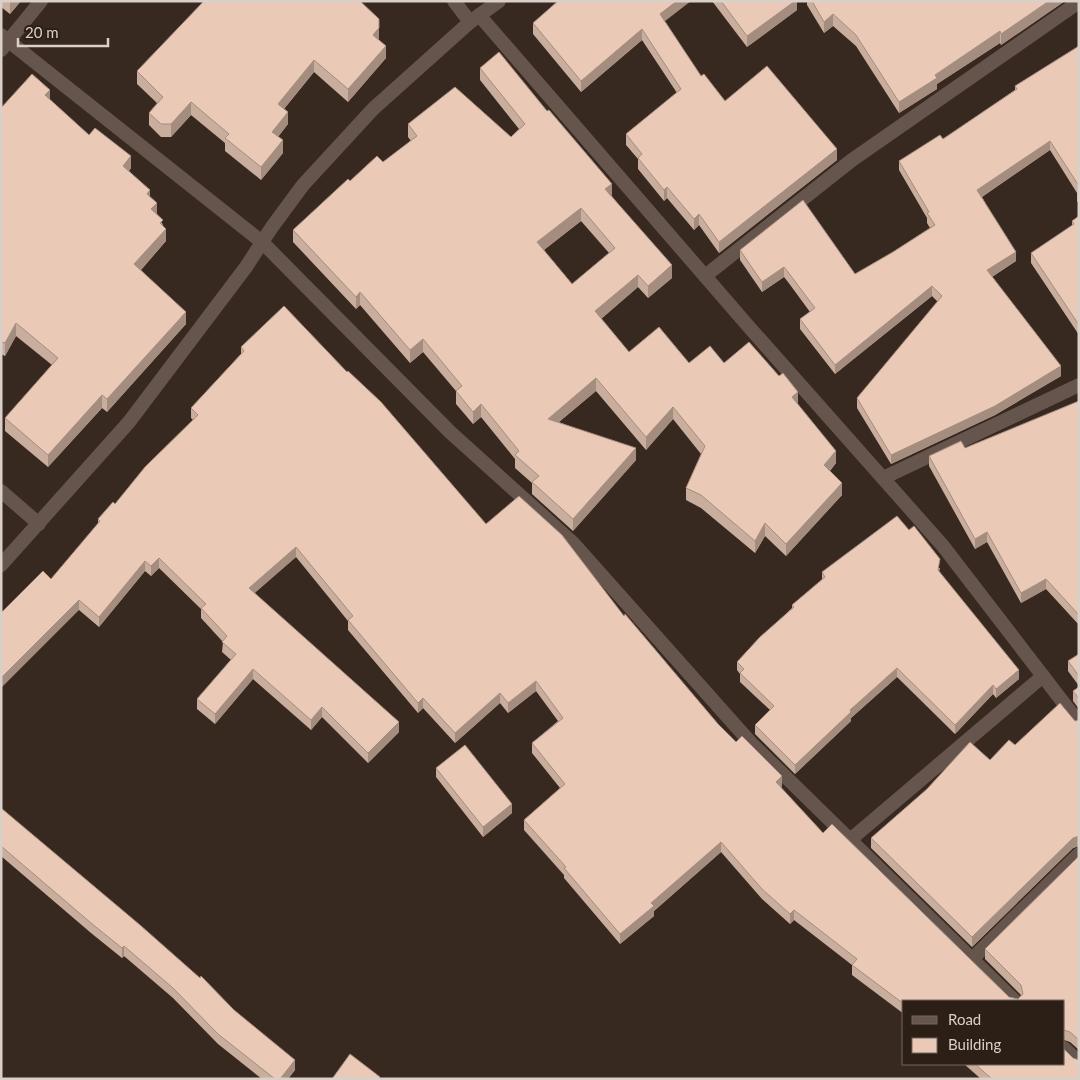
<svg xmlns="http://www.w3.org/2000/svg" width="1080" height="1080" font-family="Lato,sans-serif">
<style>
.lines{fill:none;stroke-linecap:round;stroke-linejoin:round}
.minor{stroke:#66554c;stroke-width:14}
.wall{fill:#c9ad9d;fill-rule:evenodd}
.shaded-wall{fill:#a48d7f}
.building{fill:#eac9b6;stroke:#a48d7f;fill-rule:evenodd}
</style>
<rect width="100%" height="100%" fill="#372820"/>
<g class="lines">
<!-- minor -->
<g class="minor">
<path d="M 454,1 L 470,22"/>
<path d="M 479,15 L 749,327 L 943,546 L 1079,723"/>
<path d="M 1,35 L 262,242 L 450,432 L 573,543 L 750,742 L 1015,1001"/>
<path d="M 1,50 L 41,1"/>
<path d="M 705,276 L 852,160 L 1079,2"/>
<path d="M 883,478 L 1079,385"/>
<path d="M 1,491 L 39,524"/>
<path d="M 1,565 L 129,422 L 246,267 L 272,227 L 303,185 L 373,109 L 470,22 L 499,1"/>
<path d="M 850,840 L 1043,676"/>
<path d="M 972,959 L 1079,854"/>
<path d="M 1064,1048 L 1079,1062"/>
</g>
</g>
<!-- wall -->
<g class="wall">
<path d="M 1,1 L 21,1 L 10,14 L 1,7 Z"/>
<path d="M 712,1 L 797,1 L 797,10 L 747,47 Z"/>
<path d="M 807,1 L 1065,1 L 1001,45 L 1000,43 L 937,84 L 937,89 L 899,113 L 856,46 L 833,26 L 824,33 L 807,5 Z"/>
<path d="M 665,22 L 701,76 L 725,101 L 837,160 L 719,253 L 699,225 L 694,230 L 667,198 L 664,201 L 638,169 L 638,159 L 626,145 L 626,134 L 677,93 L 642,40 L 581,92 L 533,34 L 533,23 Z"/>
<path d="M 379,40 L 386,58 L 348,102 L 314,72 L 284,109 L 288,124 L 278,137 L 283,153 L 261,180 L 225,151 L 225,143 L 191,115 L 171,137 L 161,137 L 149,125 L 149,113 L 157,103 L 137,84 L 137,71 Z"/>
<path d="M 1079,46 L 1079,204 L 1077,201 L 1077,193 L 1050,150 L 982,197 L 1016,261 L 992,277 L 1061,376 L 995,415 L 891,464 L 857,408 L 857,398 L 938,302 L 932,296 L 835,374 L 800,329 L 800,319 L 810,312 L 788,282 L 784,277 L 762,292 L 740,260 L 740,250 L 855,274 L 893,252 L 930,228 L 927,223 L 927,218 L 899,170 L 899,161 L 943,139 L 1015,90 L 1015,86 Z"/>
<path d="M 480,68 L 612,196 L 672,278 L 648,298 L 638,287 L 601,319 L 629,352 L 689,363 L 724,363 L 798,404 L 836,463 L 830,471 L 842,495 L 786,556 L 765,536 L 755,553 L 701,508 L 686,500 L 686,488 L 701,454 L 673,419 L 646,450 L 596,391 L 559,422 L 636,460 L 573,531 L 532,494 L 532,483 L 515,468 L 515,459 L 481,417 L 473,424 L 456,404 L 456,391 L 423,352 L 410,363 L 360,305 L 356,309 L 293,242 L 293,230 L 350,181 L 383,162 L 411,141 L 408,137 L 408,124 L 511,137 L 519,129 L 480,80 ZM 581,221 L 609,253 L 572,284 L 544,250 Z"/>
<path d="M 50,100 L 89,135 L 131,168 L 129,171 L 150,197 L 157,214 L 163,225 L 166,241 L 141,270 L 186,324 L 107,412 L 102,408 L 48,467 L 5,431 L 5,418 L 52,365 L 16,336 L 5,356 L 1,354 L 1,108 Z"/>
<path d="M 1079,216 L 1079,335 L 1031,263 L 1031,253 L 1072,226 L 1072,221 Z"/>
<path d="M 241,347 L 486,524 L 624,616 L 718,724 L 782,786 L 781,788 L 823,833 L 1009,997 L 1018,999 L 1021,995 L 985,959 L 985,949 L 1079,856 L 1079,1050 L 1070,1042 L 1064,1040 L 1064,1001 L 904,1001 L 904,1014 L 852,975 L 852,965 L 794,920 L 790,924 L 762,899 L 721,852 L 654,911 L 654,916 L 620,944 L 564,878 L 564,875 L 524,830 L 524,820 L 560,788 L 532,753 L 532,743 L 558,721 L 536,691 L 508,713 L 500,703 L 455,743 L 423,708 L 418,713 L 348,630 L 348,621 L 296,557 L 254,593 L 399,732 L 368,763 L 322,717 L 311,730 L 253,679 L 215,724 L 197,709 L 197,699 L 231,660 L 222,652 L 223,642 L 201,618 L 201,609 L 159,568 L 151,576 L 145,571 L 99,627 L 79,610 L 51,579 L 98,524 L 98,519 L 115,504 L 193,420 L 191,418 L 191,408 L 241,354 Z"/>
<path d="M 1079,401 L 1079,625 L 1046,589 L 1021,603 L 987,542 L 975,549 L 929,466 L 929,456 L 965,448 Z"/>
<path d="M 940,568 L 939,572 L 1019,679 L 996,698 L 993,694 L 955,734 L 897,677 L 851,718 L 851,721 L 795,774 L 755,734 L 755,725 L 770,710 L 740,682 L 740,674 L 737,670 L 737,662 L 792,608 L 792,605 L 822,581 L 822,572 Z"/>
<path d="M 1079,654 L 1079,686 L 1068,671 L 1068,661 Z"/>
<path d="M 1079,687 L 1079,709 L 1073,701 L 1073,691 Z"/>
<path d="M 1079,720 L 1079,846 L 1073,848 L 972,947 L 871,848 L 871,838 L 990,760 L 1015,745 L 1075,721 Z"/>
<path d="M 436,768 L 512,813 L 483,837 L 436,777 Z"/>
<path d="M 1,808 L 234,1010 L 295,1070 L 288,1079 L 262,1079 L 218,1044 L 173,998 L 124,956 L 122,958 L 91,933 L 1,856 Z"/>
<path d="M 964,1064 L 1064,1064 L 1079,1079 L 981,1079 Z"/>
</g>
<!-- shaded-wall -->
<g class="shaded-wall">
<path d="M 10,1 L 21,1 L 10,14 Z"/>
<path d="M 677,1 L 691,1 L 660,25 L 660,14 Z"/>
<path d="M 795,1 L 797,1 L 797,10 L 747,47 L 747,36 Z"/>
<path d="M 1049,1 L 1065,1 L 1001,45 L 1001,34 Z"/>
<path d="M 833,14 L 833,26 L 824,33 L 824,22 Z"/>
<path d="M 379,28 L 379,40 L 373,35 Z"/>
<path d="M 642,29 L 642,40 L 581,92 L 581,81 Z"/>
<path d="M 1000,31 L 1000,43 L 937,84 L 937,89 L 899,113 L 899,102 L 935,75 Z"/>
<path d="M 386,46 L 386,58 L 348,102 L 348,89 Z"/>
<path d="M 314,60 L 314,72 L 278,116 L 278,104 Z"/>
<path d="M 50,90 L 50,102 L 45,95 Z"/>
<path d="M 191,102 L 191,115 L 171,137 L 171,124 Z"/>
<path d="M 288,112 L 288,124 L 272,144 L 272,132 Z"/>
<path d="M 283,140 L 283,153 L 261,180 L 261,167 Z"/>
<path d="M 1050,141 L 1050,150 L 977,200 L 977,190 Z"/>
<path d="M 837,149 L 837,160 L 719,253 L 719,242 Z"/>
<path d="M 131,156 L 131,168 L 123,178 L 123,166 Z"/>
<path d="M 612,184 L 612,196 L 605,189 Z"/>
<path d="M 667,187 L 667,198 L 664,201 L 664,190 Z"/>
<path d="M 150,190 L 150,203 L 147,194 Z"/>
<path d="M 157,203 L 157,215 L 151,209 Z"/>
<path d="M 581,208 L 581,221 L 537,255 L 537,242 Z"/>
<path d="M 699,214 L 699,225 L 694,230 L 694,219 Z"/>
<path d="M 166,229 L 166,241 L 134,277 L 134,264 Z"/>
<path d="M 1016,252 L 1016,261 L 987,280 L 987,270 Z"/>
<path d="M 672,265 L 672,278 L 648,298 L 648,286 Z"/>
<path d="M 784,267 L 784,277 L 762,292 L 762,282 Z"/>
<path d="M 638,275 L 638,287 L 595,324 L 595,311 Z"/>
<path d="M 932,286 L 932,296 L 835,374 L 835,365 Z"/>
<path d="M 360,292 L 360,305 L 356,309 L 356,297 Z"/>
<path d="M 186,312 L 186,324 L 107,412 L 107,399 Z"/>
<path d="M 16,323 L 16,336 L 5,356 L 5,343 Z"/>
<path d="M 423,339 L 423,352 L 410,363 L 410,350 Z"/>
<path d="M 1061,366 L 1061,376 L 995,415 L 891,464 L 891,455 Z"/>
<path d="M 596,378 L 596,391 L 548,431 L 548,419 Z"/>
<path d="M 798,392 L 798,404 L 792,397 Z"/>
<path d="M 102,395 L 102,408 L 48,467 L 48,455 Z"/>
<path d="M 481,404 L 481,417 L 473,424 L 473,412 Z"/>
<path d="M 673,407 L 673,419 L 646,450 L 646,437 Z"/>
<path d="M 636,448 L 636,460 L 573,531 L 573,519 Z"/>
<path d="M 836,451 L 836,463 L 824,477 L 824,465 Z"/>
<path d="M 842,483 L 842,495 L 786,556 L 786,544 Z"/>
<path d="M 765,523 L 765,536 L 755,553 L 755,541 Z"/>
<path d="M 987,532 L 987,542 L 975,549 L 975,539 Z"/>
<path d="M 296,547 L 296,557 L 249,598 L 249,588 Z"/>
<path d="M 159,558 L 159,568 L 151,576 L 151,566 Z"/>
<path d="M 145,561 L 145,571 L 99,627 L 99,617 Z"/>
<path d="M 1046,579 L 1046,589 L 1021,603 L 1021,593 Z"/>
<path d="M 79,600 L 79,610 L 1,688 L 1,678 Z"/>
<path d="M 897,668 L 897,677 L 851,718 L 851,721 L 795,774 L 795,765 L 850,710 Z"/>
<path d="M 253,669 L 253,679 L 215,724 L 215,714 Z"/>
<path d="M 1019,670 L 1019,679 L 996,698 L 996,689 Z"/>
<path d="M 536,681 L 536,691 L 508,713 L 508,703 Z"/>
<path d="M 993,685 L 993,694 L 955,734 L 955,725 Z"/>
<path d="M 500,693 L 500,703 L 455,743 L 455,733 Z"/>
<path d="M 423,698 L 423,708 L 418,713 L 418,703 Z"/>
<path d="M 322,707 L 322,717 L 311,730 L 311,720 Z"/>
<path d="M 399,722 L 399,732 L 368,763 L 368,753 Z"/>
<path d="M 782,776 L 782,786 L 776,792 L 776,782 Z"/>
<path d="M 512,804 L 512,813 L 483,837 L 483,827 Z"/>
<path d="M 1079,836 L 1079,846 L 1073,848 L 972,947 L 972,937 L 1073,838 Z"/>
<path d="M 721,842 L 721,852 L 654,911 L 654,916 L 620,944 L 620,934 L 651,903 Z"/>
<path d="M 794,910 L 794,920 L 790,924 L 790,914 Z"/>
<path d="M 124,946 L 124,956 L 122,958 L 122,948 Z"/>
<path d="M 295,1060 L 295,1070 L 288,1079 L 280,1079 Z"/>
</g>
<!-- building -->
<g class="building">
<path d="M 204,1 L 360,1 L 379,19 L 379,28 L 373,35 L 386,46 L 348,89 L 314,60 L 278,104 L 288,112 L 272,132 L 283,140 L 261,167 L 225,138 L 229,134 L 191,102 L 171,124 L 161,124 L 149,113 L 163,97 L 137,71 Z"/>
<path d="M 558,1 L 677,1 L 660,14 L 701,76 L 704,74 L 725,101 L 767,66 L 837,149 L 719,242 L 699,214 L 694,219 L 667,187 L 664,190 L 638,158 L 642,154 L 626,134 L 681,89 L 642,29 L 581,81 L 533,23 Z"/>
<path d="M 721,1 L 795,1 L 747,36 Z"/>
<path d="M 812,1 L 1049,1 L 1001,34 L 1000,31 L 935,75 L 937,78 L 899,102 L 856,35 L 833,14 L 824,22 Z"/>
<path d="M 1079,46 L 1079,186 L 1050,141 L 977,190 L 1016,252 L 987,270 L 1061,366 L 995,406 L 891,455 L 857,398 L 942,296 L 932,286 L 835,365 L 800,319 L 815,308 L 788,272 L 784,267 L 762,282 L 740,250 L 803,200 L 855,274 L 893,252 L 935,225 L 927,213 L 929,212 L 899,161 L 940,135 L 943,139 L 1017,89 L 1015,86 Z"/>
<path d="M 499,52 L 547,111 L 549,110 L 612,184 L 605,189 L 672,265 L 648,286 L 638,275 L 595,311 L 629,352 L 659,327 L 689,363 L 710,346 L 724,363 L 749,342 L 779,376 L 783,373 L 798,392 L 792,397 L 836,451 L 824,465 L 842,483 L 786,544 L 765,523 L 755,541 L 701,495 L 686,488 L 705,446 L 673,407 L 646,437 L 596,378 L 548,419 L 636,448 L 573,519 L 532,482 L 539,476 L 515,455 L 519,451 L 481,404 L 473,412 L 456,391 L 462,386 L 423,339 L 410,350 L 360,292 L 356,297 L 293,230 L 348,179 L 350,181 L 377,156 L 383,162 L 417,136 L 408,124 L 455,87 L 511,137 L 525,124 L 480,68 ZM 581,208 L 615,248 L 572,284 L 537,242 Z"/>
<path d="M 32,74 L 50,90 L 45,95 L 89,135 L 95,128 L 131,156 L 123,166 L 150,190 L 147,194 L 157,203 L 151,209 L 163,220 L 160,223 L 166,229 L 134,264 L 186,312 L 107,399 L 102,395 L 48,455 L 5,418 L 58,358 L 16,323 L 5,343 L 1,342 L 1,108 Z"/>
<path d="M 1079,216 L 1079,325 L 1031,253 L 1074,224 L 1072,221 Z"/>
<path d="M 284,306 L 347,372 L 348,371 L 381,402 L 486,524 L 519,496 L 562,535 L 624,616 L 625,614 L 718,724 L 736,742 L 742,736 L 782,776 L 776,782 L 823,833 L 832,824 L 1009,997 L 1018,999 L 1023,994 L 1021,985 L 985,949 L 1079,856 L 1079,1040 L 1070,1032 L 1064,1030 L 1064,1001 L 904,1001 L 904,1004 L 852,965 L 857,959 L 794,910 L 790,914 L 762,889 L 721,842 L 651,903 L 654,906 L 620,934 L 564,868 L 566,867 L 524,820 L 565,784 L 532,743 L 563,718 L 536,681 L 508,703 L 500,693 L 455,733 L 423,698 L 418,703 L 348,620 L 353,616 L 296,547 L 249,588 L 399,722 L 368,753 L 322,707 L 311,720 L 253,669 L 215,714 L 197,699 L 236,654 L 222,642 L 227,636 L 201,608 L 206,604 L 159,558 L 151,566 L 145,561 L 99,617 L 79,600 L 1,678 L 1,613 L 43,571 L 51,579 L 100,521 L 98,519 L 113,502 L 115,504 L 145,467 L 198,415 L 191,408 L 244,351 L 241,347 Z"/>
<path d="M 1079,401 L 1079,615 L 1046,579 L 1021,593 L 987,532 L 975,539 L 929,456 L 961,441 L 965,448 Z"/>
<path d="M 897,516 L 909,530 L 914,526 L 940,559 L 938,570 L 1019,670 L 996,689 L 993,685 L 955,725 L 897,668 L 850,710 L 851,712 L 795,765 L 755,725 L 774,706 L 740,673 L 744,669 L 737,662 L 760,637 L 794,607 L 792,605 L 825,577 L 822,572 Z"/>
<path d="M 1079,654 L 1079,676 L 1068,661 Z"/>
<path d="M 1079,687 L 1079,699 L 1073,691 Z"/>
<path d="M 1060,703 L 1075,721 L 1079,720 L 1079,836 L 1073,838 L 972,937 L 871,838 L 927,789 L 970,742 L 990,760 L 1009,740 L 1015,745 Z"/>
<path d="M 465,745 L 512,804 L 483,827 L 436,768 Z"/>
<path d="M 1,808 L 140,925 L 200,978 L 201,976 L 234,1010 L 295,1060 L 280,1079 L 275,1079 L 218,1034 L 173,988 L 124,946 L 122,948 L 91,923 L 1,846 Z"/>
<path d="M 1064,1049 L 1073,1058 L 1079,1060 L 1079,1079 L 992,1079 L 975,1064 L 1064,1064 Z"/>
<path d="M 350,1054 L 380,1077 L 378,1079 L 332,1079 Z"/>
</g>
<!-- border -->
<rect width="1080" height="1080" fill="none" stroke="#d9d0ca" stroke-width="5"/>
<!-- legend -->
<rect x="902" y="1000" width="162" height="65" fill="#2c1f16" stroke="#71665e"/>
<rect x="912" y="1016" width="25" height="8" fill="#66554c" stroke="#71665e"/>
<text x="948" y="1025" font-size="15" fill="#d9d0ca">Road</text>
<rect x="912" y="1038" width="25" height="15" fill="#eac9b6" stroke="#71665e"/>
<text x="948" y="1050" font-size="15" fill="#d9d0ca">Building</text>
<!-- scale -->
<path d="M18 38v8h90v-8" fill="none" stroke="#d9d0ca" stroke-width="2.5"/>
<text x="25" y="38" font-size="15" fill="#d9d0ca" stroke="#2c1f16" stroke-width="4" paint-order="stroke">20 m</text>
</svg>
